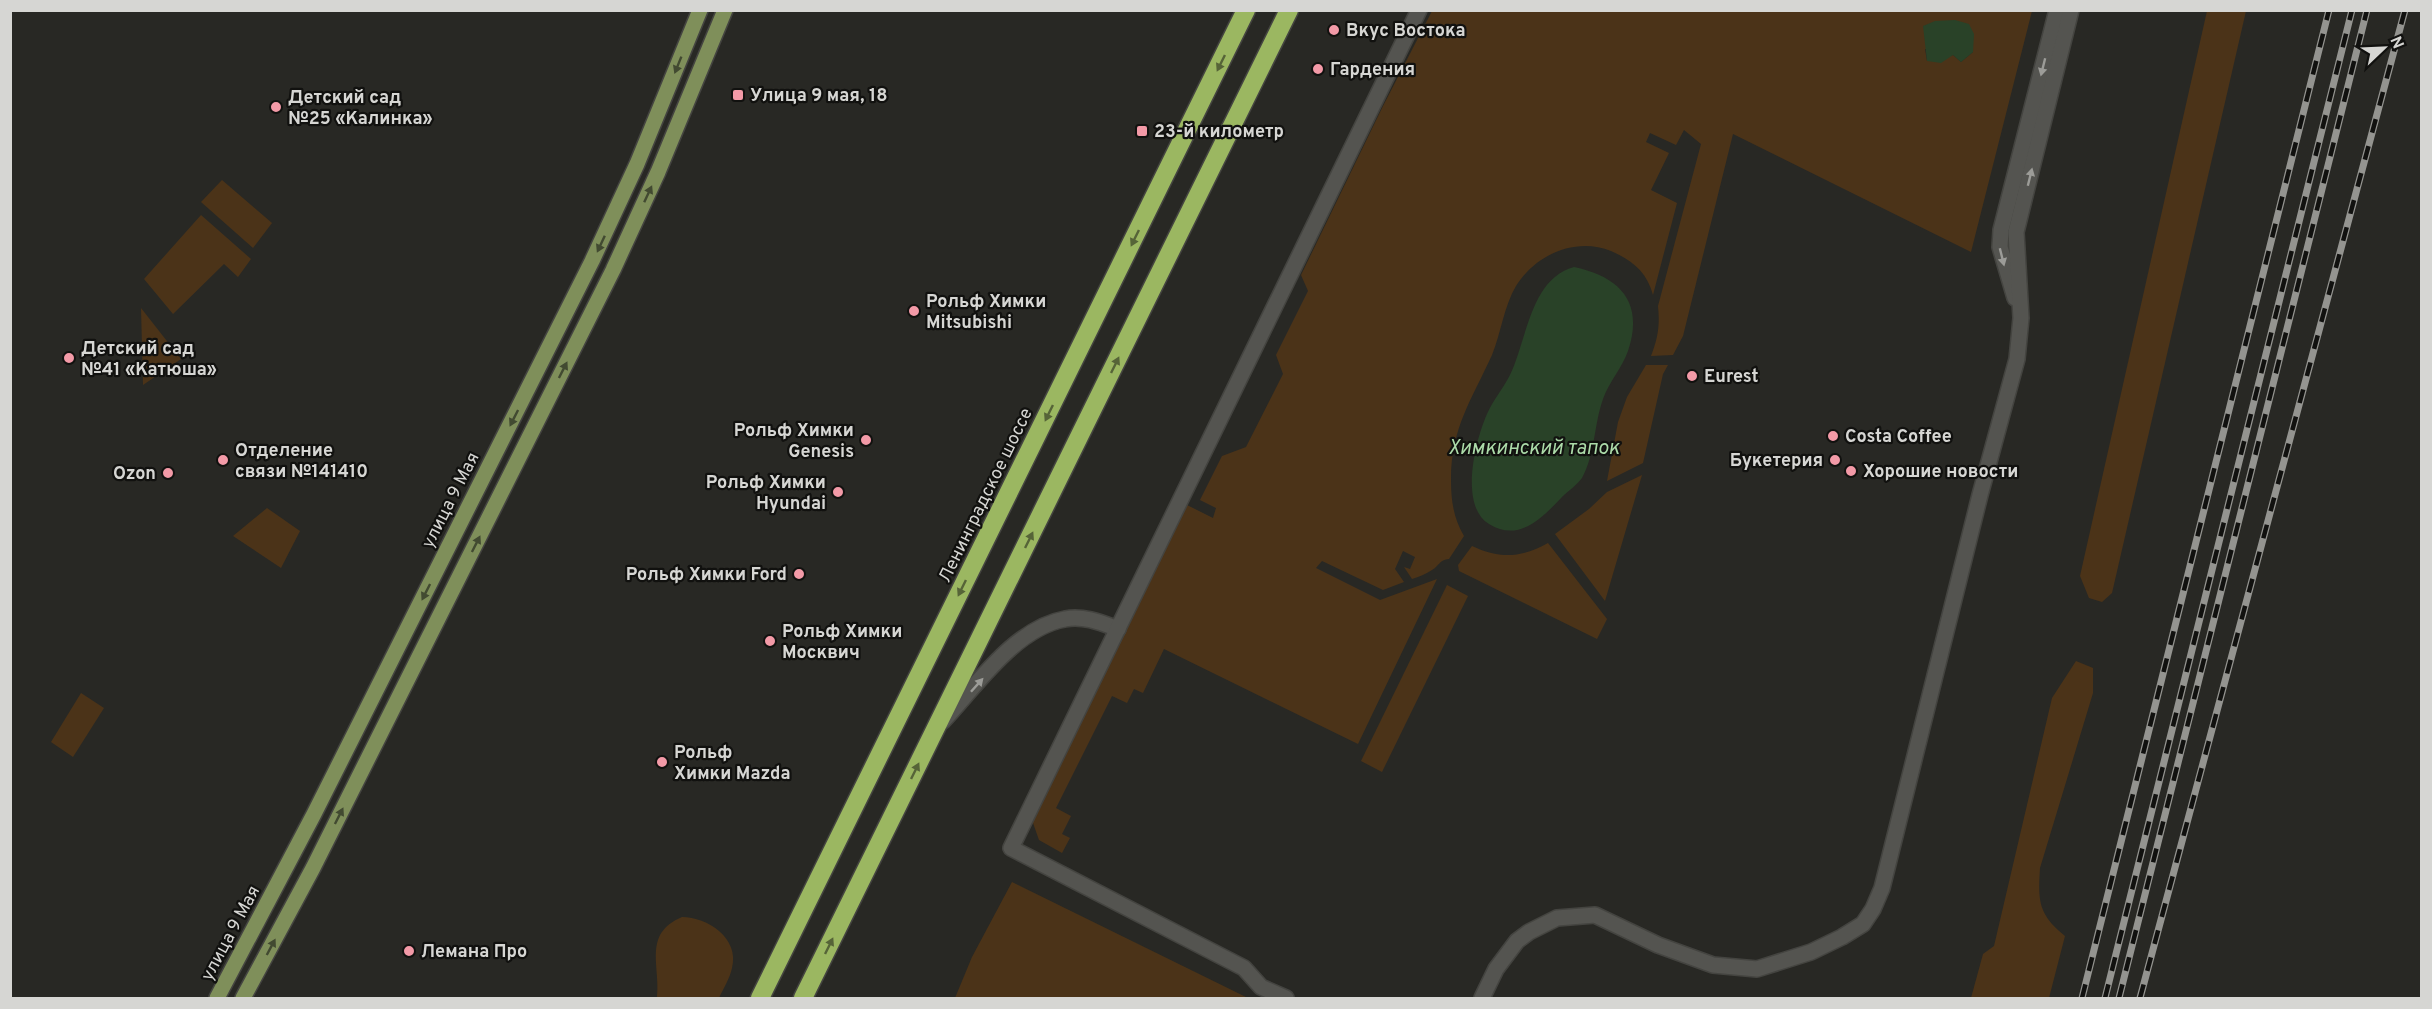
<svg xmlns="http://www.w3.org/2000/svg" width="2432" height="1009" font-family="Overpass,sans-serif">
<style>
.green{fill:#4b3318;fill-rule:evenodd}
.water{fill:#294228}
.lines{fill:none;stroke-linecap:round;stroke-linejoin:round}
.minor-casing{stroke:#444440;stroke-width:18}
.major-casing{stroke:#444440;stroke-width:18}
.highway-casing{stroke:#444440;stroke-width:21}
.minor{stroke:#545450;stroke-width:15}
.major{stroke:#7f8f5a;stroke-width:15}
.highway{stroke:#9bb761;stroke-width:18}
.rail-casing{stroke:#949490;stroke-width:7}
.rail{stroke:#11110f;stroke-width:4.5;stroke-dasharray:14;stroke-linecap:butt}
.oneway{fill:#566438}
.oneway2{fill:#424a31}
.oneway3{fill:#9c9c98}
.poi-dot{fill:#f39aa7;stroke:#11110f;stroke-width:2}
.labels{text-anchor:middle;stroke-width:4.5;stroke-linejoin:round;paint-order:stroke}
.poi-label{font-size:18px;font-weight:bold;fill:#d6d6d3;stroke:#11110f;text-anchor:start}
.street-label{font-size:18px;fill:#d6d6d3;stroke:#11110f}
.water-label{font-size:20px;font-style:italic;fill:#acdba9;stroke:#11110f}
</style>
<rect width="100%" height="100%" fill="#282824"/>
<!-- green -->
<g class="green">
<path d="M 1432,11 L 2032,11 L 1971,252 L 1733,134 L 1683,336 L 1673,355 L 1651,356 C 1658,338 1660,325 1658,306 L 1701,144 L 1684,130 L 1676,145 L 1650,133 L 1646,142 L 1669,153 L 1651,190 L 1677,203 L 1653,295 C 1647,272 1632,260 1611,251 C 1576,237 1536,254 1516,286 C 1504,306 1501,333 1492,355 C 1472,399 1451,428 1451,479 C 1451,500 1453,517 1464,536 L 1449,559 C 1439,560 1439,566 1432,570 C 1426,574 1419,577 1412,579 L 1404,567 L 1410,569 L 1415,557 L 1403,551 L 1395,569 L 1404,582 L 1383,590 L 1322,561 L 1316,568 L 1380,600 L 1437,579 L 1358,744 L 1164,649 L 1143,693 L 1134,689 L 1127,703 L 1112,696 L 1056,808 L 1071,816 L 1062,834 L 1070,838 L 1062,853 L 1039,840 L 1032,820 L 1187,505 L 1213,518 L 1216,508 L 1200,500 L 1222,456 L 1246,447 L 1283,374 L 1276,355 L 1308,291 L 1301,275 L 1383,106 ZM 1925,49 L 1973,52 L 1961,62 L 1953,55 L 1927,61 Z"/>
<path d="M 2207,11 L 2246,11 L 2112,593 L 2102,602 L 2089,598 L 2080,576 Z"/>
<path d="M 222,180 L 272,223 L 253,248 L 201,202 Z"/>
<path d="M 201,215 L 251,259 L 238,277 L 224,264 L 173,314 L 144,279 Z"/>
<path d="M 141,308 L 181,359 L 143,385 Z"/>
<path d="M 1646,365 L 1668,365 L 1663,374 L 1643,463 L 1607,481 L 1618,422 L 1627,397 Z"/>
<path d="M 1642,475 L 1605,601 L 1555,534 L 1589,509 L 1607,492 Z"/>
<path d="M 267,508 L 300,531 L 281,568 L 233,536 Z"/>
<path d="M 1548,543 L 1607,619 L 1597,639 L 1459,571 L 1458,565 L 1472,546 C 1499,559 1522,558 1548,543 Z"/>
<path d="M 1447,585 L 1468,596 L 1382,772 L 1361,761 Z"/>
<path d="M 2076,661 L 2093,668 L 2093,693 L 2040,868 C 2038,901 2038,914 2065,936 L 2049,998 L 1971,998 L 1983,954 L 1994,946 L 2052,698 Z"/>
<path d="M 81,693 L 104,708 L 73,757 L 51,742 Z"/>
<path d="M 1012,882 L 1248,998 L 955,998 L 972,957 Z"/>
<path d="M 682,917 C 707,917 740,938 732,968 C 730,978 723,989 719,998 L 657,998 C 661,966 642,934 682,917 Z"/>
</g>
<!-- water -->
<g class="water">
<path d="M 1955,20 L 1969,24 L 1974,34 L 1973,52 L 1961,62 L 1953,55 L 1941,63 L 1927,61 L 1923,26 L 1935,21 Z"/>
<path d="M 1574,267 C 1621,277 1644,303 1628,351 C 1622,368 1609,382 1603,399 C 1594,424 1595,455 1582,478 C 1577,485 1568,491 1562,497 C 1543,517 1519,543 1489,524 C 1459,506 1475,441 1487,414 C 1493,400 1503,389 1510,375 C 1527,340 1530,279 1574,267 Z"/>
</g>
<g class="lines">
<defs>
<g id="minor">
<path d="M 2015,298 L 2000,247 L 2001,230 L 2057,10"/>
<path d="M 943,721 C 976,686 1015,628 1065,619 C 1083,615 1102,623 1118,629"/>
<path d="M 1286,998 L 1261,987 L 1244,968 L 1011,848 C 1149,570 1281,289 1419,10"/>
<path d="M 1482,998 L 1496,969 L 1517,941 L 1529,932 L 1557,918 L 1595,915 L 1658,945 L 1713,965 L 1757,969 L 1811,952 L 1842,937 L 1863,924 L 1873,909 L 1882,888 L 1980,495 L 2017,359 L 2021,318 L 2016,232 L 2071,10"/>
</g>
<g id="major">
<path d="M 217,998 L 314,814 L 592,261 L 637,164 L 700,10"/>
<path d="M 243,998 L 313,868 L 613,270 L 658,172 L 725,10"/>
</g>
<g id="highway">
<path d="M 760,998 L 1246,10"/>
<path d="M 803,998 L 1289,10"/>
</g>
</defs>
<!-- minor casing -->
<use href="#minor" class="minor-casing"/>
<!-- major casing -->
<use href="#major" class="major-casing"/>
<!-- highway casing -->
<use href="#highway" class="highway-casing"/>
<!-- minor -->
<use href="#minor" class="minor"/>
<!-- major -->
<use href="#major" class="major"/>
<!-- highway -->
<use href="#highway" class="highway"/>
<defs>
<g id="rail">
<path d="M 2082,998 L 2329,10"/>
<path d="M 2105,998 L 2352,10"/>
<path d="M 2119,998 L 2367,10"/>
<path d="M 2140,998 L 2405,10"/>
</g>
</defs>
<!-- rail casing -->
<use href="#rail" class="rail-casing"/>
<!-- rail -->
<use href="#rail" class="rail"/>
</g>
<!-- one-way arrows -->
<defs><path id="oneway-solid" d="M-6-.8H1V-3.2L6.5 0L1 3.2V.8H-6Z" transform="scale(1.5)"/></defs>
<g class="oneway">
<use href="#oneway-solid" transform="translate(1221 63) rotate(116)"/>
<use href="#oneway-solid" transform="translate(1135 238) rotate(116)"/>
<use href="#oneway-solid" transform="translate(1115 365) rotate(-64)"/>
<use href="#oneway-solid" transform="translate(1049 413) rotate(116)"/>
<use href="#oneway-solid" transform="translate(1029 540) rotate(-64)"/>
<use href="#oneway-solid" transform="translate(962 588) rotate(116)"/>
<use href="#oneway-solid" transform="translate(915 771) rotate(-64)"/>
<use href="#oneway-solid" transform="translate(829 946) rotate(-64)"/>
</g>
<g class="oneway2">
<use href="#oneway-solid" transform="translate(678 65) rotate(112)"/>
<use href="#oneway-solid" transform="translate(648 194) rotate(-65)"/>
<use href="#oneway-solid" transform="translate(601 244) rotate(115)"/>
<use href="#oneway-solid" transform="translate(563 370) rotate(-63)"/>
<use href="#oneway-solid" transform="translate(514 418) rotate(117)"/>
<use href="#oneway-solid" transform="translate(476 544) rotate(-63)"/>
<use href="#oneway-solid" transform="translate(426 592) rotate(117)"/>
<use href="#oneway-solid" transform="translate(339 816) rotate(-63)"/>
<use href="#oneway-solid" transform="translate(271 947) rotate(-62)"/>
</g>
<g class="oneway3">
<use href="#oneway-solid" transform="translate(2043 67) rotate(104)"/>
<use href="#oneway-solid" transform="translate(2030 177) rotate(-76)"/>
<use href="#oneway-solid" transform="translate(2002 257) rotate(76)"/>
<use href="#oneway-solid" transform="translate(977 685) rotate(-48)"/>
</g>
<!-- markers -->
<g class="poi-dot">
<circle cx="1334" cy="30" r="6"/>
<circle cx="1318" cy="69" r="6"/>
<rect x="732" y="89" width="12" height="12" rx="3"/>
<circle cx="276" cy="107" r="6"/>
<rect x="1136" y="125" width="12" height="12" rx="3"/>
<circle cx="914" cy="311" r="6"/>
<circle cx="69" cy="358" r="6"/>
<circle cx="1692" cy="376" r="6"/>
<circle cx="1833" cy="436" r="6"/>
<circle cx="866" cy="440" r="6"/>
<circle cx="223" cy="460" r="6"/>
<circle cx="1835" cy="460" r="6"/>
<circle cx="1851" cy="471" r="6"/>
<circle cx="168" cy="473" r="6"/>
<circle cx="838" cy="492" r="6"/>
<circle cx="799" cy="574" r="6"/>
<circle cx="770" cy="641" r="6"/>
<circle cx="662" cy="762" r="6"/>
<circle cx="409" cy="951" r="6"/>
</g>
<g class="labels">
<!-- poi labels -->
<g class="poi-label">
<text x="1346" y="36">Вкус Востока</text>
<text x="1330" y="75">Гардения</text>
<text x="750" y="101">Улица 9 мая, 18</text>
<text x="288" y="103">Детский сад<tspan x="288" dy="21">№25 «Калинка»</tspan></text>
<text x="1154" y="137">23-й километр</text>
<text x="926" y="307">Рольф Химки<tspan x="926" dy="21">Mitsubishi</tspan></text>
<text x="81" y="354">Детский сад<tspan x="81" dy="21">№41 «Катюша»</tspan></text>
<text x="1704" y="382">Eurest</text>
<text x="854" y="436" text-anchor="end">Рольф Химки<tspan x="854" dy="21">Genesis</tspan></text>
<text x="1845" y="442">Costa Coffee</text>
<text x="235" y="456">Отделение<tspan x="235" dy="21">связи №141410</tspan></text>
<text x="1823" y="466" text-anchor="end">Букетерия</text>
<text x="1863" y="477">Хорошие новости</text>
<text x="156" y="479" text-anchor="end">Ozon</text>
<text x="826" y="488" text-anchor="end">Рольф Химки<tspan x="826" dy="21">Hyundai</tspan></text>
<text x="787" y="580" text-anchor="end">Рольф Химки Ford</text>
<text x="782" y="637">Рольф Химки<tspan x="782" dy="21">Москвич</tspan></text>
<text x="674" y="758">Рольф<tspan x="674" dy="21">Химки Mazda</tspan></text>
<text x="421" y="957">Лемана Про</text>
</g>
<!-- street labels -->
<g class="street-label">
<text transform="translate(985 495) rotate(-64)" y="6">Ленинградское шоссе</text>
<text transform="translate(450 500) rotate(-63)" y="6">улица 9 Мая</text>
<text transform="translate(230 933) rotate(-62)" y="6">улица 9 Мая</text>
</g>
<!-- water labels -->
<g class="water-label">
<text x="1534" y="454">Химкинский тапок</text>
</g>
</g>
<!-- border -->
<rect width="2432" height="1009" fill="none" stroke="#d6d6d3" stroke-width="24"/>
<!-- north arrow -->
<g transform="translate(2384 48) rotate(67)" stroke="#11110f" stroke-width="4.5" paint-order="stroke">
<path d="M0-4.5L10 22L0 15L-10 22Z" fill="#d6d6d3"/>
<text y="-9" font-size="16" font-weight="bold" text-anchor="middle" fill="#d6d6d3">N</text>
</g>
</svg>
